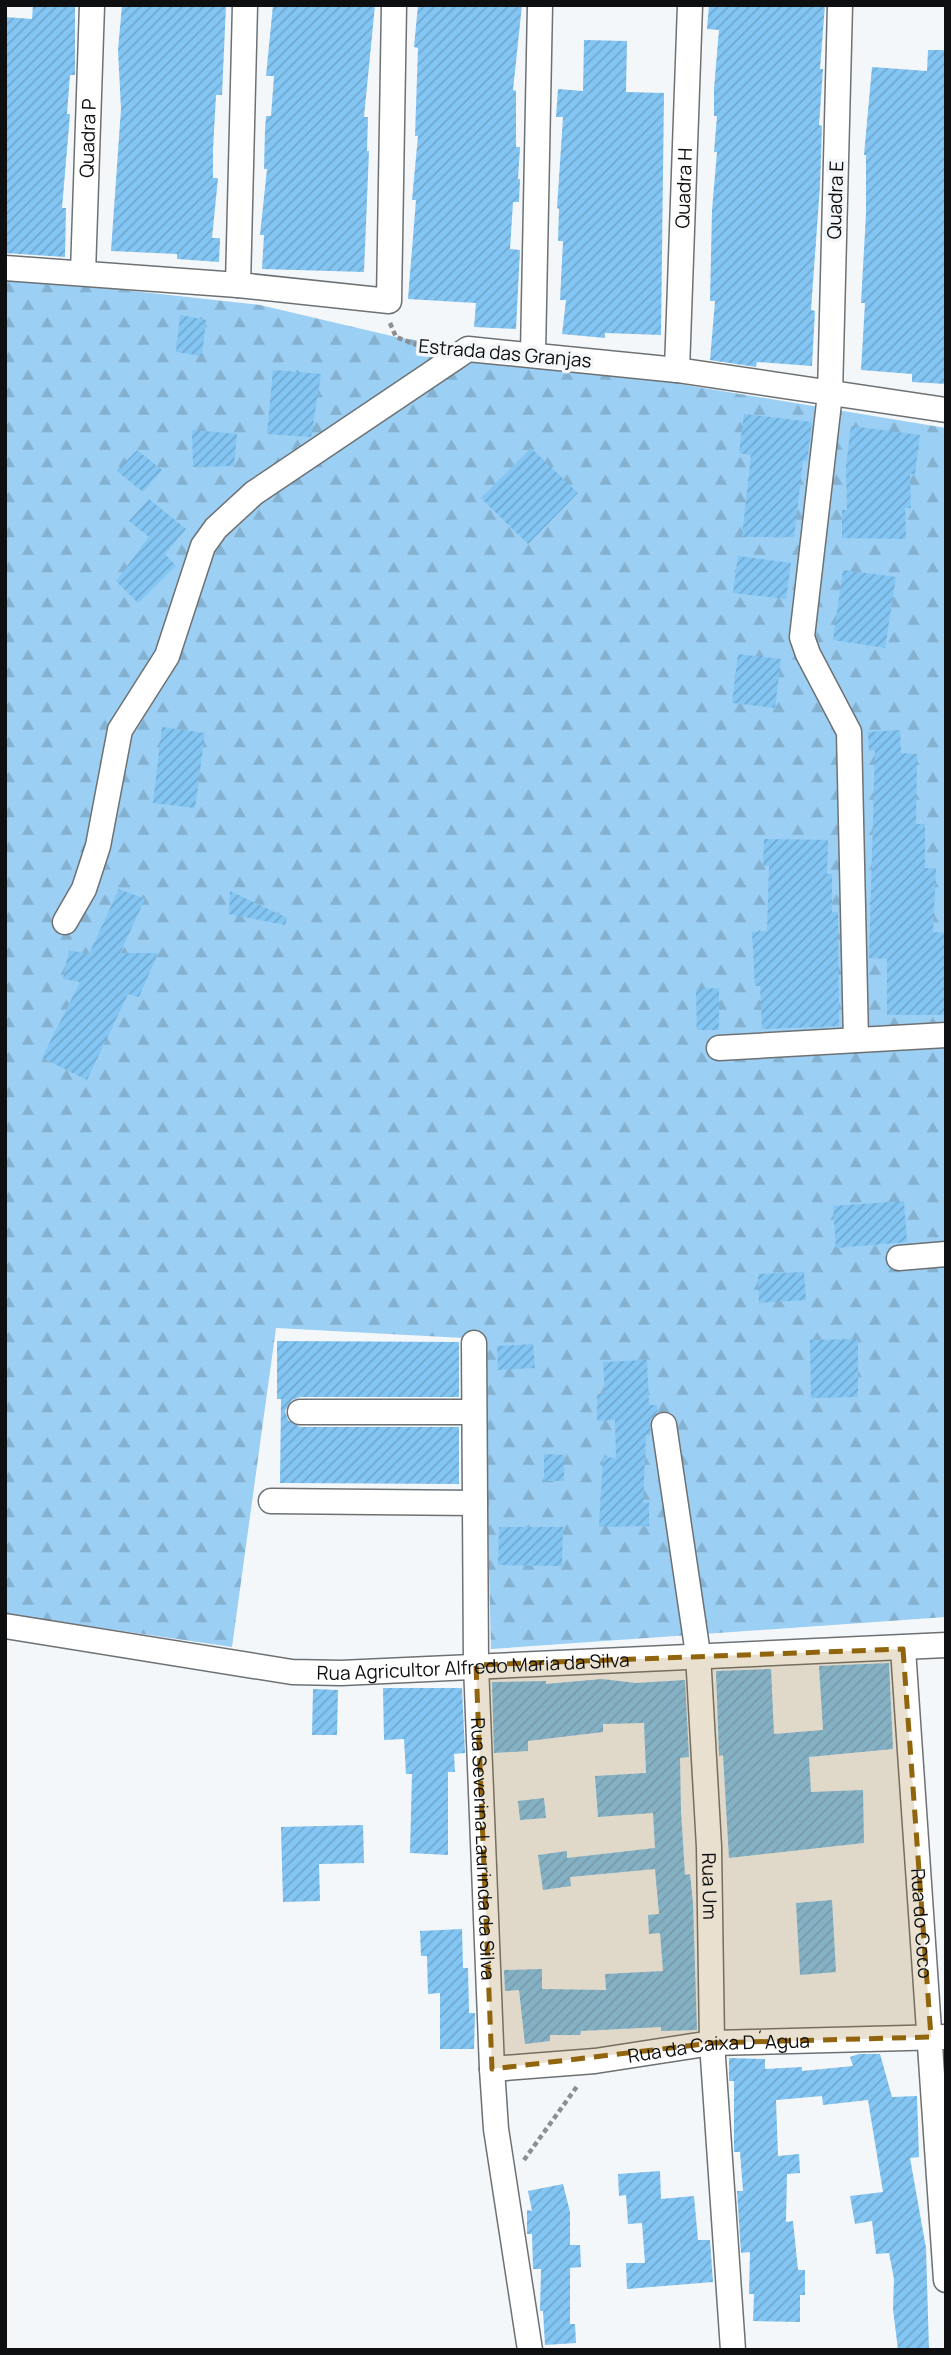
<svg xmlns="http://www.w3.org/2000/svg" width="951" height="2355" font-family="Manrope,sans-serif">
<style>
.forest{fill:url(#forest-firs)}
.building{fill:url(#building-hatch)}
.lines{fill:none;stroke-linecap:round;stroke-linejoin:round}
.minor-casing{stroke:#6e7173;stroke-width:27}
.path{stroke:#8c8e90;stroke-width:4.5;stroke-dasharray:5 3.5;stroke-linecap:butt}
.minor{stroke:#fff;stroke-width:24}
.marked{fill:#91650e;fill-opacity:0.2;stroke:#91650e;stroke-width:5;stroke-dasharray:14 9;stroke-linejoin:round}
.labels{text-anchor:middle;stroke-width:7;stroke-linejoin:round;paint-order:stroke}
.street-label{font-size:19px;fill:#0e0f10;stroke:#f4f7f9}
</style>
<defs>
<pattern id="forest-firs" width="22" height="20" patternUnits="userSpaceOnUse" patternTransform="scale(1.75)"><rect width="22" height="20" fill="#9bcff4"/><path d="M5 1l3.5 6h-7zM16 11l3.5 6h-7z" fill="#84b1d0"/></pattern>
<pattern id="building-hatch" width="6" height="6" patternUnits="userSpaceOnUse" patternTransform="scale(1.75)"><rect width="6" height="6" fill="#83c5f3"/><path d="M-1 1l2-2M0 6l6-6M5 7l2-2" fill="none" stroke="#70a8cf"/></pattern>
</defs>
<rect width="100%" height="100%" fill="#f4f7f9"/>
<!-- forest -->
<path class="forest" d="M 5,277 L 260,305 L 396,337 L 946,428 L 946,1617 L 491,1649 L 483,1339 L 276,1328 L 232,1647 L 5,1614 Z"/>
<!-- building -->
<g class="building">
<path d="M 33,5 L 75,5 L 75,75 L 70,75 L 67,114 L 70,114 L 62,208 L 66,208 L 65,257 L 5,253 L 5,17 L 32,19 Z"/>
<path d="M 122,5 L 226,5 L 222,95 L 216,95 L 213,149 L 213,178 L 218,178 L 212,238 L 220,238 L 219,262 L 177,259 L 177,254 L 111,251 L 121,109 L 118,50 Z"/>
<path d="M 273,5 L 375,5 L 364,117 L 368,117 L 367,151 L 369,151 L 364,272 L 262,269 L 264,235 L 260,235 L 267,169 L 264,169 L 265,130 L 266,116 L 271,116 L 274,76 L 266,76 Z"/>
<path d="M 418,5 L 522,5 L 513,90 L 516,91 L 516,147 L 520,147 L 518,179 L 520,179 L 519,202 L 513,202 L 510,249 L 520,250 L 516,329 L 474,327 L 476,303 L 408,299 L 416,200 L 412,200 L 418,136 L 415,136 L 418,48 L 414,47 Z"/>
<path d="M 709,5 L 825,5 L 820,69 L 823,69 L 819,125 L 822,126 L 820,186 L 811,310 L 815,311 L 812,366 L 757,362 L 756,367 L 710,360 L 715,301 L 710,301 L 712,210 L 717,152 L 714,152 L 717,116 L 714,116 L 714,89 L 719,30 L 707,29 Z"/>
<path d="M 584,40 L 627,41 L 626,92 L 664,93 L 661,335 L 605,333 L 605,338 L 562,334 L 566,300 L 560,300 L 563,241 L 558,241 L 559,209 L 557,208 L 563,117 L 556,117 L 558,89 L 583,91 Z"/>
<path d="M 928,50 L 946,50 L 946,384 L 912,382 L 912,374 L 861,370 L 865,303 L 861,303 L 866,214 L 866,155 L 864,155 L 872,67 L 927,71 Z"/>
<path d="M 180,315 L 206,320 L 202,356 L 176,352 Z"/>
<path d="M 273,370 L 321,374 L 311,437 L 267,434 Z"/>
<path d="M 744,414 L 812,422 L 807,461 L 803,461 L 794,537 L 742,537 L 751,455 L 739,453 Z"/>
<path d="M 851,426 L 920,435 L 915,474 L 910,474 L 911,508 L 905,508 L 906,539 L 842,538 L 842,510 L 847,510 L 846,466 Z"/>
<path d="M 192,430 L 237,434 L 234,466 L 193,467 Z"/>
<path d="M 531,448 L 578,493 L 528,544 L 481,498 Z"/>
<path d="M 137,450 L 162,470 L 143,492 L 117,471 Z"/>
<path d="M 149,499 L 186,529 L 165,554 L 176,566 L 138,603 L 116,581 L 149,537 L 129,521 Z"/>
<path d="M 738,556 L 791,563 L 786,599 L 733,593 Z"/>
<path d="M 843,570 L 896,577 L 885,648 L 833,640 Z"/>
<path d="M 738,654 L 781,659 L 775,708 L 732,703 Z"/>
<path d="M 162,727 L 205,733 L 195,808 L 153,803 Z"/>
<path d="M 900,730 L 901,753 L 917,754 L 916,824 L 925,824 L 925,868 L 936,868 L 933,932 L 946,933 L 946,1015 L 887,1015 L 887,959 L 869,958 L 875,750 L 869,751 L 868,732 Z"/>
<path d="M 764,839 L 828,840 L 827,874 L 832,874 L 832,912 L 838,912 L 839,1026 L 762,1029 L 760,986 L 755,986 L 752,932 L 767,931 L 769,866 L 763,866 Z"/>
<path d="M 119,889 L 145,899 L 120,953 L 158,953 L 139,997 L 128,994 L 87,1080 L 42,1058 L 80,982 L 63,979 L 69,950 L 89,954 Z"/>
<path d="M 230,891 L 287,918 L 285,925 L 229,914 Z"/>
<path d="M 719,988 L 719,1030 L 697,1030 L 696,989 Z"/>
<path d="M 904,1201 L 907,1242 L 836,1248 L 833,1206 Z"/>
<path d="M 804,1272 L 806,1300 L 759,1303 L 758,1274 Z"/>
<path d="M 858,1339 L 858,1397 L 811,1398 L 810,1340 Z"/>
<path d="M 277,1341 L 459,1342 L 459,1397 L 300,1397 L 292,1400 L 285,1411 L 288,1420 L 300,1427 L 459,1427 L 459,1484 L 280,1483 L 281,1399 L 277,1399 Z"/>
<path d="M 533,1344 L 535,1368 L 498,1370 L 497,1346 Z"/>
<path d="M 647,1360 L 649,1405 L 657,1405 L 657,1412 L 650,1420 L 650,1435 L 646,1435 L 643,1503 L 649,1502 L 649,1526 L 599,1527 L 603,1457 L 616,1458 L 615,1420 L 597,1421 L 597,1394 L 605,1394 L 603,1362 Z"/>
<path d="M 544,1454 L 564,1455 L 564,1481 L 544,1481 Z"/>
<path d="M 499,1527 L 563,1527 L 562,1566 L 498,1565 Z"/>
<path d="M 889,1663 L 893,1749 L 809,1757 L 811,1792 L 863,1790 L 864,1843 L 729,1858 L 723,1755 L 719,1756 L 716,1671 L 771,1669 L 774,1734 L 823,1730 L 819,1666 Z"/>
<path d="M 602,1679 L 636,1683 L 685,1680 L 689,1757 L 680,1758 L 681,1811 L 685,1875 L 690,1874 L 693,1904 L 697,2030 L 661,2031 L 661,2027 L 581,2031 L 580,2035 L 550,2035 L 550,2041 L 525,2044 L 519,1990 L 505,1991 L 504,1970 L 542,1969 L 542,1989 L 606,1990 L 605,1974 L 663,1971 L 660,1933 L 649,1934 L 648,1915 L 659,1914 L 655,1869 L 570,1877 L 571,1886 L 543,1890 L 538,1855 L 567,1851 L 567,1858 L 655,1848 L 653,1813 L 598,1817 L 595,1776 L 646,1773 L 644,1723 L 603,1724 L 603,1732 L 528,1741 L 528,1751 L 494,1753 L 492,1682 L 546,1681 L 546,1684 Z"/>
<path d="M 383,1688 L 462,1688 L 465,1753 L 454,1754 L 455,1772 L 448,1772 L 448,1855 L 410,1853 L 412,1774 L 406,1774 L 404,1739 L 384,1740 Z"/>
<path d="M 313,1689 L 338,1690 L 337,1735 L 312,1735 Z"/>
<path d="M 544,1798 L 546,1818 L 520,1820 L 518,1801 Z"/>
<path d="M 363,1825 L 364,1863 L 319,1864 L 320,1901 L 283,1902 L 281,1827 Z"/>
<path d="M 832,1900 L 836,1972 L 800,1975 L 796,1903 Z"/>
<path d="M 462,1929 L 463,1968 L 468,1968 L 469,2013 L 475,2013 L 474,2049 L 440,2049 L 440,1993 L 428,1994 L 427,1956 L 421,1956 L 420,1931 Z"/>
<path d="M 859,2054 L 880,2054 L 892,2097 L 917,2096 L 919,2157 L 910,2158 L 926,2248 L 929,2350 L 898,2350 L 893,2309 L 894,2279 L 889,2253 L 876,2254 L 872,2221 L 855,2224 L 850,2196 L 883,2192 L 868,2100 L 823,2105 L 822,2096 L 776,2100 L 778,2156 L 799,2154 L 800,2173 L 787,2174 L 786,2222 L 793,2221 L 798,2270 L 805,2270 L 805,2295 L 800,2295 L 800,2322 L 753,2321 L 754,2294 L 749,2294 L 750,2252 L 741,2253 L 737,2191 L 743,2191 L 740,2152 L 734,2152 L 734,2081 L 729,2081 L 729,2058 L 765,2059 L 765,2069 L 802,2067 L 802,2071 L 853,2066 L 850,2057 Z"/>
<path d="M 660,2171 L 661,2199 L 694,2196 L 698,2240 L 710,2240 L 713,2282 L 627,2289 L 626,2263 L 645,2263 L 642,2223 L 628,2224 L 626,2195 L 619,2196 L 618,2174 Z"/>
<path d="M 563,2184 L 570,2212 L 570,2245 L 580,2245 L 581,2267 L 570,2268 L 570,2324 L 575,2324 L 576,2343 L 545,2345 L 543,2311 L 540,2311 L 541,2269 L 533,2269 L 532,2234 L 527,2234 L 527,2210 L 532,2211 L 528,2191 Z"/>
</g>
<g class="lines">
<defs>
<g id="minor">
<path d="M 840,5 L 830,394 L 802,637 L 808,654 L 849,732 L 856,1040"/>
<path d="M 5,268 L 238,285 L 389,301 L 394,5"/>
<path id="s1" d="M 83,273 L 92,5"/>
<path d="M 238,285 L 245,5"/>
<path d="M 533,353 L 540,5"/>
<path id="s2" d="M 677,370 L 690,5"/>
<path d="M 65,922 L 84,889 L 98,846 L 120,730 L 167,656 L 203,546 L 216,528 L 254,493 L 468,349 L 677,370 L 946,410"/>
<path d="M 719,1048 L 946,1035"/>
<path d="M 899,1258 L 946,1254"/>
<path id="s3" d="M 474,1343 L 476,1665 L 492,2069 L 496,2129 L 530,2350"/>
<path d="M 300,1412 L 474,1412"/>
<path id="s4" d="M 664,1425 L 698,1654 L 709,1847 L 712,2043 L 733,2350"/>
<path d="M 271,1501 L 475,1503"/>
<path id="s5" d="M 5,1626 L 292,1672 L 341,1673 L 946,1645"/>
<path id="s6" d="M 903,1649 L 946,2280"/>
<path id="s7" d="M 492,2069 L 595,2061 L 712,2043 L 945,2037"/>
</g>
</defs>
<!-- minor casing -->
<use href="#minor" class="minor-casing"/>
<!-- path -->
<g class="path">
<path d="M 390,323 L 396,337 L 425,348"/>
<path d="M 524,2160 L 578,2085"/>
</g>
<!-- minor -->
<use href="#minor" class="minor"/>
</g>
<!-- marked area -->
<path class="marked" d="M 903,1649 L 931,2037 L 712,2043 L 492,2069 L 476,1665 Z"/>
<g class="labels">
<!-- street labels -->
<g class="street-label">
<text dy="7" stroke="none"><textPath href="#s1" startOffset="135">Quadra P</textPath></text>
<text dy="7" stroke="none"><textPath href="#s2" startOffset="182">Quadra H</textPath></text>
<text transform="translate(835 200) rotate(-88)" y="7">Quadra E</text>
<text transform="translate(505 353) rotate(5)" y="7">Estrada das Granjas</text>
<text dy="7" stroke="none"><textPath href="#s5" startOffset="472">Rua Agricultor Alfredo Maria da Silva</textPath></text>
<text dy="7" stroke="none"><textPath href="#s3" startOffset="506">Rua Severina Laurinda da Silva</textPath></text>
<text dy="7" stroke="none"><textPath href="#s4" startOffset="464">Rua Um</textPath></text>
<text dy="7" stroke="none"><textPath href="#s6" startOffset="275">Rua do Coco</textPath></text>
<text dy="7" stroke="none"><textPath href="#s7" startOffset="228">Rua da Caixa D´Agua</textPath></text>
</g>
</g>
<!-- border -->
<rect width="951" height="2355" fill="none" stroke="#0e0f10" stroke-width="14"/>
</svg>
